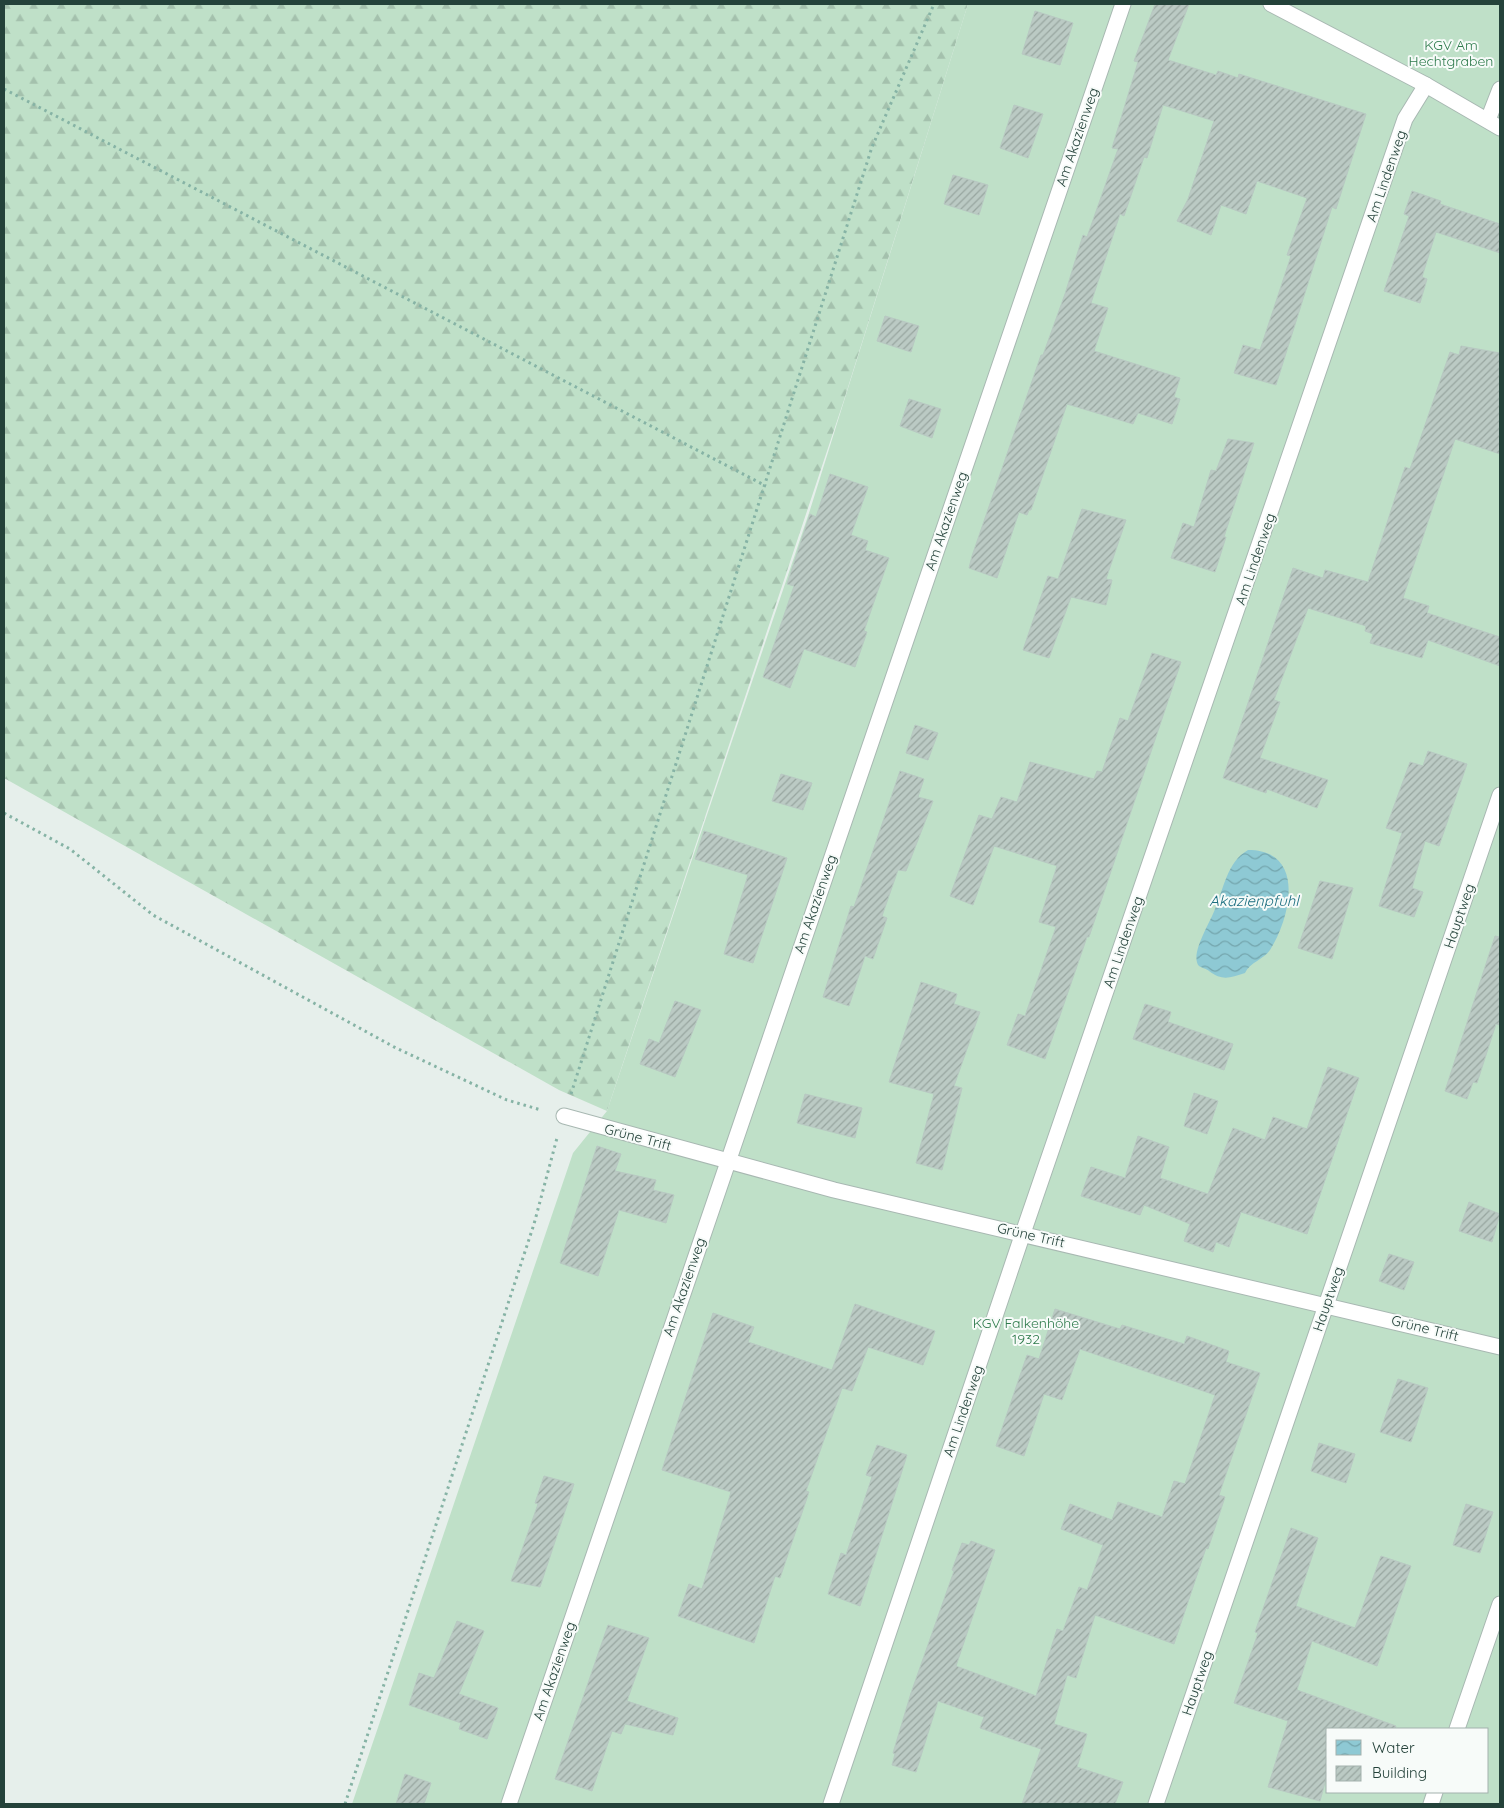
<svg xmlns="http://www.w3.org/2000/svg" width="1504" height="1808" font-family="Quicksand,sans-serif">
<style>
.forest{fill:url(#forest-firs)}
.garden{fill:#bfe0c8;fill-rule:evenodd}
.water{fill:url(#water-waves)}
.building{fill:url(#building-hatch);stroke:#b8c9c2}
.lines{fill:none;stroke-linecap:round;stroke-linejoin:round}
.lane-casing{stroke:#a8b8b2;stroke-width:17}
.path{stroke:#86b3a5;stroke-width:3;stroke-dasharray:2.5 4;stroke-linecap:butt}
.lane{stroke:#fff;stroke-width:15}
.labels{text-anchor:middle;stroke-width:4;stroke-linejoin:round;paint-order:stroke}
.park-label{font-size:14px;fill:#2d7a4b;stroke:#f7fbf9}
.street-label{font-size:14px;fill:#24423a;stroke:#f7fbf9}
.water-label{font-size:15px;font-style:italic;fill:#1c6f80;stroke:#f7fbf9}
</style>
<defs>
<pattern id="forest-firs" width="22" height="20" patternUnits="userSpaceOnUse" patternTransform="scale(1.25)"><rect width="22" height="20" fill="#bfe0c8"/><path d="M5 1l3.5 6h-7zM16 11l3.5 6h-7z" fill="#a4c1ad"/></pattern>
<pattern id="water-waves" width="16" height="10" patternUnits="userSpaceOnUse" patternTransform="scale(1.25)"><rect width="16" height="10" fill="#8ec9d4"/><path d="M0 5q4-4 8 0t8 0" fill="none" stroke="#74a5ad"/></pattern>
<pattern id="building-hatch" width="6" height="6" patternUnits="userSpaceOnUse" patternTransform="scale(1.25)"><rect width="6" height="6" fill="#bbcac4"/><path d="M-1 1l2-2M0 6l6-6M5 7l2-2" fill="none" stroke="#98a6a0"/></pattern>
</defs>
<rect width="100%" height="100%" fill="#e6efeb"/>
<!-- forest -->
<path class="forest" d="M 4,4 L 968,4 L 844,400 L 607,1111 L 559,1090 L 4,778 Z"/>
<!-- garden -->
<path class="garden" d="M 968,4 L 1500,4 L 1500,1804 L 352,1804 L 573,1153 L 607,1111 L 810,510 ZM 1328,1729 L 1488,1729 L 1488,1792 L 1328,1792 Z"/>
<!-- water -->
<path class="water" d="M 1248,850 C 1306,850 1291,917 1270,950 C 1263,960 1250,962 1245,973 C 1230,978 1222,981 1209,971 C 1207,969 1202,968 1199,966 C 1189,955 1211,921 1215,909 C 1224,888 1227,862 1248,850 Z"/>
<!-- building -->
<g class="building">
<path d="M 1155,4 L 1189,4 L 1168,60 L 1216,75 L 1218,71 L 1238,78 L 1239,74 L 1366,114 L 1336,209 L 1332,207 L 1276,385 L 1234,373 L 1243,345 L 1260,350 L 1291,256 L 1287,255 L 1307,198 L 1257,181 L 1246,214 L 1221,205 L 1211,235 L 1177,221 L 1188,199 L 1214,121 L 1163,105 L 1147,158 L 1144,157 L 1124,216 L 1120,214 L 1091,303 L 1108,308 L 1094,351 L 1180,378 L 1174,397 L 1180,399 L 1172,424 L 1138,413 L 1133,424 L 1067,404 L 1031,510 L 1029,510 L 1027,515 L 1019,512 L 997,578 L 969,568 L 972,556 L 1041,355 L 1043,355 L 1065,294 L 1083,235 L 1087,237 L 1118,149 L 1112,148 L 1138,62 L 1134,61 Z"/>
<path d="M 1035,11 L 1073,23 L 1060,65 L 1022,54 Z"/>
<path d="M 1014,105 L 1043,114 L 1028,158 L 1000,148 Z"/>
<path d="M 953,175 L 988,185 L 979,215 L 944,204 Z"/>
<path d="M 1412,191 L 1441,201 L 1440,204 L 1500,224 L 1500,253 L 1436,232 L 1422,277 L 1427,279 L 1420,303 L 1384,291 L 1409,216 L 1404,214 Z"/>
<path d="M 885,316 L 919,326 L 911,352 L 877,341 Z"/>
<path d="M 1461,346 L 1500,353 L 1500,454 L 1455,439 L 1403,598 L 1429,606 L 1427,613 L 1500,637 L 1500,666 L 1428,640 L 1422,658 L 1370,643 L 1373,634 L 1365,631 L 1366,626 L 1308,608 L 1274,700 L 1280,702 L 1260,758 L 1328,780 L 1317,808 L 1267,789 L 1266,793 L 1223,778 L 1293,568 L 1323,578 L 1325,570 L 1368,582 L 1405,467 L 1410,469 L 1450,352 L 1459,355 Z"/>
<path d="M 909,399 L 941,409 L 932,438 L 900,426 Z"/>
<path d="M 1228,439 L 1254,443 L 1224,537 L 1226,537 L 1215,572 L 1171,558 L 1183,523 L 1194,527 L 1211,470 L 1216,471 Z"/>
<path d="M 830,474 L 868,487 L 851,535 L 868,541 L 865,550 L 889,558 L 864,631 L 867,632 L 855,667 L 804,649 L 790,688 L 763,677 L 794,586 L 787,584 L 810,514 L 816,517 Z"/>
<path d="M 1082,509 L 1126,520 L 1106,579 L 1112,580 L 1106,605 L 1071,597 L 1049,658 L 1023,650 L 1048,576 L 1058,579 Z"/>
<path d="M 1152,653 L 1181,662 L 1089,937 L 1087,937 L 1045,1059 L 1007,1045 L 1018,1014 L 1025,1016 L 1056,927 L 1039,922 L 1057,866 L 994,846 L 973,905 L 950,896 L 979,815 L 992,819 L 1001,797 L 1017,802 L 1030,762 L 1094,779 L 1097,771 L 1102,772 L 1120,718 L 1128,721 Z"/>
<path d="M 915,725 L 938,733 L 928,760 L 906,753 Z"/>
<path d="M 1428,751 L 1467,764 L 1439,846 L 1425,841 L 1412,888 L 1423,892 L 1414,917 L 1379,906 L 1402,833 L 1386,828 L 1410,762 L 1423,766 Z"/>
<path d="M 900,771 L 924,779 L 918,797 L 933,801 L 906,871 L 898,870 L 882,916 L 887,918 L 873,959 L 865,956 L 849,1006 L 823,997 L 851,906 L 854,907 Z"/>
<path d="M 781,774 L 812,783 L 803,810 L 772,801 Z"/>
<path d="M 704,831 L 787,858 L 753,963 L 724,954 L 748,875 L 695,859 Z"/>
<path d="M 1320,881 L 1353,888 L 1332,959 L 1298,948 Z"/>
<path d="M 1495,936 L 1500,937 L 1500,1025 L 1496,1024 L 1477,1083 L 1473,1082 L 1467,1099 L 1445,1091 Z"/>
<path d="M 921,982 L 957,994 L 954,1004 L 980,1012 L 954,1086 L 962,1088 L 942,1170 L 916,1163 L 934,1094 L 889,1082 Z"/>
<path d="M 675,1001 L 701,1010 L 675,1077 L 640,1064 L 649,1039 L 659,1043 Z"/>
<path d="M 1145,1004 L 1171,1012 L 1168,1022 L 1233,1044 L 1224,1070 L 1133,1039 Z"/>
<path d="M 1328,1067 L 1359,1078 L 1307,1234 L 1241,1212 L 1229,1247 L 1216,1242 L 1213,1252 L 1184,1241 L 1190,1224 L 1144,1205 L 1140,1215 L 1081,1196 L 1091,1167 L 1125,1178 L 1138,1136 L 1169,1147 L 1160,1178 L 1208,1194 L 1233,1128 L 1265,1140 L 1273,1117 L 1307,1129 Z"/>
<path d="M 1194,1093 L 1218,1101 L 1207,1134 L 1184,1126 Z"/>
<path d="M 805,1094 L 862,1108 L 855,1138 L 797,1123 Z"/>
<path d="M 597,1146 L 621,1154 L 615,1171 L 656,1180 L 653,1190 L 674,1195 L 666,1223 L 619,1210 L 598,1276 L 560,1263 Z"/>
<path d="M 1469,1202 L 1500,1214 L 1492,1242 L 1459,1231 Z"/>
<path d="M 1389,1254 L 1414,1262 L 1404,1290 L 1379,1281 Z"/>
<path d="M 855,1304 L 935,1331 L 923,1365 L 868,1347 L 852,1391 L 842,1388 L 806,1491 L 809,1492 L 780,1578 L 775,1576 L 754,1643 L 678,1616 L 689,1584 L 702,1589 L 731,1492 L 662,1470 L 713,1313 L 754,1327 L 748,1342 L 832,1370 Z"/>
<path d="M 1055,1309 L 1120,1329 L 1122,1325 L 1184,1344 L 1187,1336 L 1229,1351 L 1226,1362 L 1260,1373 L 1219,1495 L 1225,1497 L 1208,1549 L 1206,1548 L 1174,1644 L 1095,1615 L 1076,1678 L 1067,1675 L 1054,1724 L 1087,1734 L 1077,1767 L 1123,1782 L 1115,1804 L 1022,1804 L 1041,1749 L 980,1728 L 984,1717 L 938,1701 L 916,1772 L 892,1765 L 895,1754 L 893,1753 L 911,1693 L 954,1571 L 952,1570 L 962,1543 L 969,1545 L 971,1541 L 995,1550 L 956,1666 L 1036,1696 L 1057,1629 L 1063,1631 L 1079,1587 L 1087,1590 L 1103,1545 L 1061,1529 L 1070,1504 L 1112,1520 L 1118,1502 L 1162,1517 L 1174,1481 L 1185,1484 L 1215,1395 L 1080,1349 L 1062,1400 L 1044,1394 L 1024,1456 L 996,1446 L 1027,1355 L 1039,1359 Z"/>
<path d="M 1398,1379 L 1428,1388 L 1411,1442 L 1380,1432 Z"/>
<path d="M 1319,1443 L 1355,1454 L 1346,1483 L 1311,1471 Z"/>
<path d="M 877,1445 L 907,1455 L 860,1606 L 828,1594 L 841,1553 L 846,1555 L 872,1477 L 866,1475 Z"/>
<path d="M 544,1476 L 574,1484 L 540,1587 L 511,1581 L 538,1504 L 535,1503 Z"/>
<path d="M 1466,1504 L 1493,1512 L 1480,1553 L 1453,1545 Z"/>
<path d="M 1291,1528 L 1318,1538 L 1296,1606 L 1355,1628 L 1381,1556 L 1411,1566 L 1377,1666 L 1312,1641 L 1297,1690 L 1396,1726 L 1395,1729 L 1328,1729 L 1328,1772 L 1320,1801 L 1268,1787 L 1288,1721 L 1234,1703 L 1258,1633 L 1255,1632 Z"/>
<path d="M 457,1621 L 484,1631 L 459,1694 L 498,1708 L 487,1739 L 459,1729 L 461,1723 L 409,1705 L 419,1673 L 434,1678 Z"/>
<path d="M 608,1625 L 649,1638 L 627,1701 L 678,1718 L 673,1735 L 625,1724 L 621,1734 L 612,1731 L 592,1791 L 555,1779 Z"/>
<path d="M 405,1774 L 431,1783 L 424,1804 L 396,1804 Z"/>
</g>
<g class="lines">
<defs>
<g id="lane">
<path d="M 1271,4 L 1426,85 L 1500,128"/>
<path d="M 1488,120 L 1500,89"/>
<path d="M 564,1116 L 834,1190 L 1500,1347"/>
<path d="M 1457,1729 L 1500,1604"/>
<path d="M 509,1804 L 1123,4"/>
<path d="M 831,1804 L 1023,1233 L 1405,119 L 1426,85"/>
<path d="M 1156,1804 L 1500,795"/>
<path d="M 1431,1804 L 1435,1792"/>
</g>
</defs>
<!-- lane casing -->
<use href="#lane" class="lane-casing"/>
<!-- path -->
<g class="path">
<path d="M 4,89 L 766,486"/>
<path d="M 4,813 L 70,849 L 153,915 L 396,1048 L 507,1100 L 541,1110"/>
<path d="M 571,1094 L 872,147 L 934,4"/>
<path d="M 345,1804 L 534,1224 L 557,1138"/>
</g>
<!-- lane -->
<use href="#lane" class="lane"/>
</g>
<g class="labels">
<!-- park labels -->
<g class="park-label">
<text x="1451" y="50">KGV Am<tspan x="1451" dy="16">Hechtgraben</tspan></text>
<text x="1026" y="1328">KGV Falkenhöhe<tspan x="1026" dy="16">1932</tspan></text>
</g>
<!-- street labels -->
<g class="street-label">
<text transform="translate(1077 137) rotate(-71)" y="5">Am Akazienweg</text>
<text transform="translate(1386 176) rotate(-71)" y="5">Am Lindenweg</text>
<text transform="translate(946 521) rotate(-71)" y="5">Am Akazienweg</text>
<text transform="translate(1255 559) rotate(-71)" y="5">Am Lindenweg</text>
<text transform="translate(815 904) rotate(-71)" y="5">Am Akazienweg</text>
<text transform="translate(1459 916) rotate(-71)" y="5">Hauptweg</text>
<text transform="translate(1123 942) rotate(-71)" y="5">Am Lindenweg</text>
<text transform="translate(638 1137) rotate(15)" y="5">Grüne Trift</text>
<text transform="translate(1031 1235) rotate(13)" y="5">Grüne Trift</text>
<text transform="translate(684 1287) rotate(-71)" y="5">Am Akazienweg</text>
<text transform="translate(1328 1299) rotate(-71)" y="5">Hauptweg</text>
<text transform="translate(1425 1328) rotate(14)" y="5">Grüne Trift</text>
<text transform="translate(963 1411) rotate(-71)" y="5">Am Lindenweg</text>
<text transform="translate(554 1671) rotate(-71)" y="5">Am Akazienweg</text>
<text transform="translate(1197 1683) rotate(-71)" y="5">Hauptweg</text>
</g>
<!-- water labels -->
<g class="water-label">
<text x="1254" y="906">Akazienpfuhl</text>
</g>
</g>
<!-- border -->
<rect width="1504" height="1808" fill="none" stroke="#24423a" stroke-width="10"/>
<!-- legend -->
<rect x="1326" y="1728" width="162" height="65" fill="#f7fbf9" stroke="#a3b1ad"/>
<rect x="1336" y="1740" width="25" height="15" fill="url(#water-waves)" stroke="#a3b1ad"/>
<text x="1372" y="1753" font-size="15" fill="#24423a">Water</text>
<rect x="1336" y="1766" width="25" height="15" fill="url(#building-hatch)" stroke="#a3b1ad"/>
<text x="1372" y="1778" font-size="15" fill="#24423a">Building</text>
</svg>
